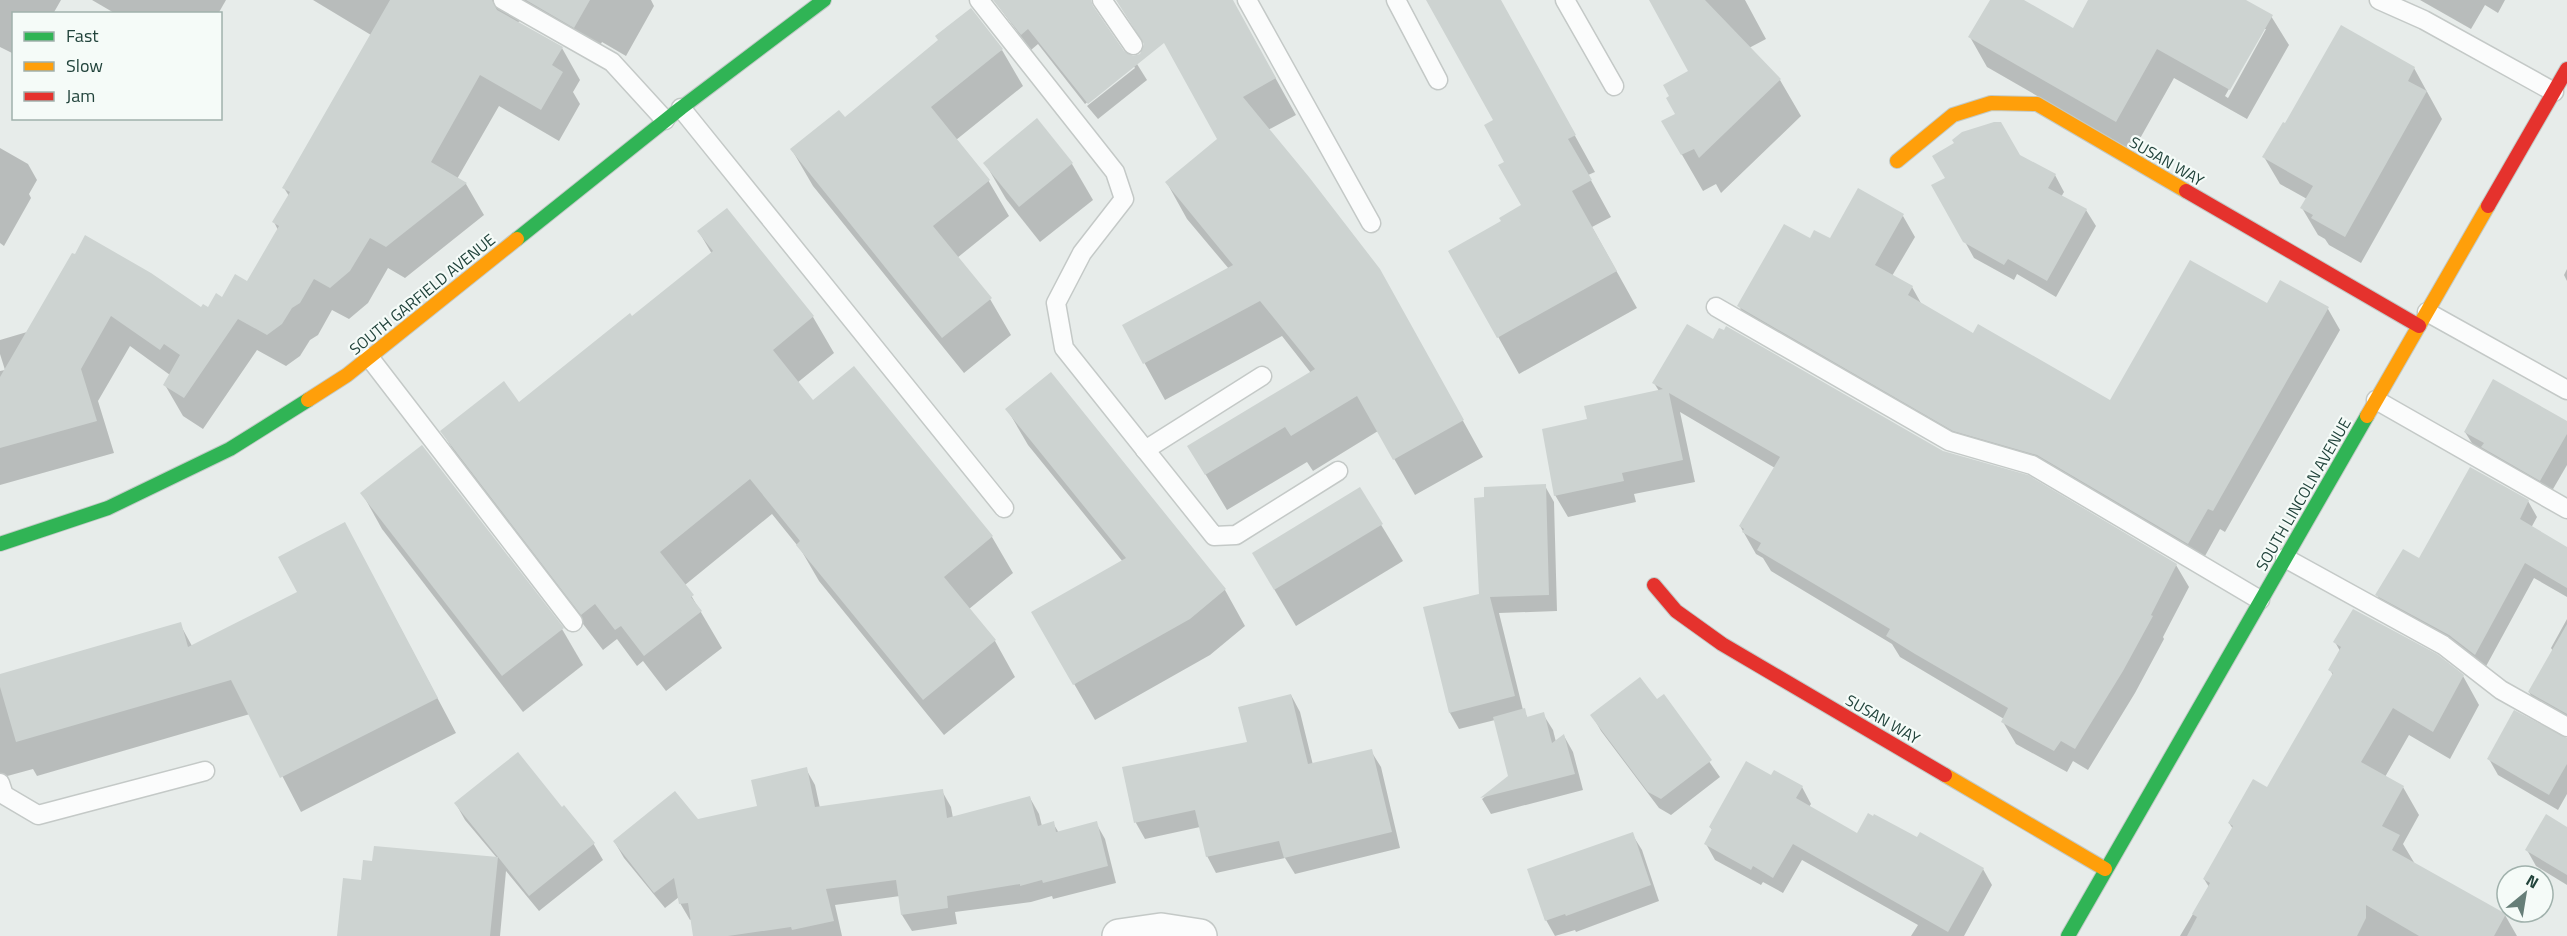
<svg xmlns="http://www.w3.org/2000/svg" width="2567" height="936" font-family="'Titillium Web',sans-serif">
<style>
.shadow{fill:#0003;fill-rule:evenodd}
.building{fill:#cdd3d1}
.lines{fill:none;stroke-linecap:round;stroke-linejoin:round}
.lane-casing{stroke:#c4c9c7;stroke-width:21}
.street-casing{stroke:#c4c9c7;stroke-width:36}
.fast-casing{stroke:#c2cac7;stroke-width:16}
.slow-casing{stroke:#c2cac7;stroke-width:16}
.jam-casing{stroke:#c2cac7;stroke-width:16}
.lane{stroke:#fbfcfc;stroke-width:18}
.street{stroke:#fbfcfc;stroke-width:33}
.fast{stroke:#30b455;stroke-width:14}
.slow{stroke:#ff9f0a;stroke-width:14}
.jam{stroke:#e5322d;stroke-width:14}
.labels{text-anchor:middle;stroke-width:4.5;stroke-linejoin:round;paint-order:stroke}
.street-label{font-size:16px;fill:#21433b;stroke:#f5fbf8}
</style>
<rect width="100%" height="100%" fill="#e7ecea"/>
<!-- shadow -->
<g class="shadow">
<path d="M 0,0 L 61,0 L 53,14 L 14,14 L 14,54 L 0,47 Z"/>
<path d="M 92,0 L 226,0 L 218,14 L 116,14 Z"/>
<path d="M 313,0 L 651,0 L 654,6 L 626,56 L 602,42 L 593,58 L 521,20 L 517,23 L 562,48 L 580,80 L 573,92 L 580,104 L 559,141 L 499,106 L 457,179 L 466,184 L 484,215 L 405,278 L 388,268 L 368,303 L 349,319 L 332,310 L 318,335 L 310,340 L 300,356 L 286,366 L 257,350 L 203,429 L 183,416 L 165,385 L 170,375 L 130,346 L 98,401 L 114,453 L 0,485 L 0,371 L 5,370 L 0,354 L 0,340 L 27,332 L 72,255 L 201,309 L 208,310 L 248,283 L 278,230 L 274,222 L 289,196 L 284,188 L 371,35 Z"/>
<path d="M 994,0 L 1085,0 L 1123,53 L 1137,64 L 1147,80 L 1098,119 L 1087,106 L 1135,68 L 1133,65 L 1085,104 L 1038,44 L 1031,50 Z"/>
<path d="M 1141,0 L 1232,0 L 1296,115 L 1268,130 L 1400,307 L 1483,457 L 1415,495 L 1378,431 L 1313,471 L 1307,462 L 1227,510 L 1189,447 L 1311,373 L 1282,336 L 1165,400 L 1124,326 L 1229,269 L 1187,219 L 1167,183 L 1219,139 Z"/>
<path d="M 1427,0 L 1500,0 L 1595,172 L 1588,175 L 1611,217 L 1592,227 L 1637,308 L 1519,374 L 1450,251 L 1503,222 L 1523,206 L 1506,163 L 1495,121 Z"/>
<path d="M 1651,0 L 1745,0 L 1766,39 L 1749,48 L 1780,80 L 1801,116 L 1721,193 L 1716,184 L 1703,191 L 1663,122 L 1677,114 L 1690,71 Z"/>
<path d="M 1991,0 L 2021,0 L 2073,30 L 2130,0 L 2243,0 L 2271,16 L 2289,45 L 2247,119 L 2174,78 L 2133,151 L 1987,67 L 1970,37 ZM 2263,29 L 2266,29 L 2228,98 L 2225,96 Z"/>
<path d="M 2420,0 L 2505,0 L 2498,13 L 2485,5 L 2471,29 Z"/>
<path d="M 1002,50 L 1023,86 L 956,140 L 988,180 L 1009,216 L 957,258 L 990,299 L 1011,335 L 964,373 L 813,186 L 792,150 Z"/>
<path d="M 2414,68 L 2442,119 L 2361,263 L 2329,245 L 2325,239 L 2318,235 L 2302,208 L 2307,199 L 2280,184 L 2264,157 L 2286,125 Z"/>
<path d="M 0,148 L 28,164 L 37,180 L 29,194 L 31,198 L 4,246 L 0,243 Z"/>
<path d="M 2019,156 L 2055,175 L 2064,192 L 2061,197 L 2086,210 L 2096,226 L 2056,297 L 2017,274 L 2014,280 L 1974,258 L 1934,186 Z"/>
<path d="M 985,163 L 1072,164 L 1093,200 L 1040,242 L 1006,199 Z"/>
<path d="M 726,210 L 813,317 L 834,353 L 797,383 L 812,402 L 854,368 L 992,537 L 1013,573 L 969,609 L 995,641 L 1015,677 L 944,735 L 819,581 L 801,550 L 772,514 L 685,585 L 722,648 L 666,691 L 643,661 L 637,666 L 617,639 L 603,650 L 463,467 L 442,431 L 519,405 L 632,318 L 712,254 L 699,232 Z"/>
<path d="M 1903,216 L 1915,237 L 1892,276 L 1912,287 L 1922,305 L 1974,335 L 2111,402 L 2268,305 L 2328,309 L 2340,330 L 2225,532 L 2220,529 L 2200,565 L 2051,476 L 1967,452 L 1751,327 L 1739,306 L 1810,240 L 1830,240 Z"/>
<path d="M 2567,269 L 2567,281 L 2564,275 Z"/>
<path d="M 1713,341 L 2176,565 L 2189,587 L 2163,637 L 2164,639 L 2135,693 L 2088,770 L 2073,761 L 2067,772 L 2016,744 L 2003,722 L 2004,719 L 1900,657 L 1892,644 L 1771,571 L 1763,558 L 1756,554 L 1740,526 L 1775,468 L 1680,412 L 1695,482 L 1634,494 L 1636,502 L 1568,517 L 1555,495 L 1589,420 L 1659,391 L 1654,383 Z"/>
<path d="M 1051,374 L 1225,590 L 1245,626 L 1210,655 L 1095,720 L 1033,613 L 1123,562 L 1028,445 L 1007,409 Z"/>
<path d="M 2567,423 L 2567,465 L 2549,496 L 2475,448 L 2465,432 Z"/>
<path d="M 1545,486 L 1554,502 L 1557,611 L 1499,613 L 1523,710 L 1528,718 L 1543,714 L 1553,730 L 1556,742 L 1564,736 L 1573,752 L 1583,790 L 1491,814 L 1482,799 L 1510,777 L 1495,720 L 1459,729 L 1450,713 L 1480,595 Z"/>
<path d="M 1360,490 L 1403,561 L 1296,626 L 1274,589 Z"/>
<path d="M 362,493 L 562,629 L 583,665 L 523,712 L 382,529 Z"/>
<path d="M 2528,501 L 2537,517 L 2531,528 L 2567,548 L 2567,597 L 2534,578 L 2484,670 L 2385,610 L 2377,595 L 2419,560 Z"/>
<path d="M 345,524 L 456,733 L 301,812 L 250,714 L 37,776 L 33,769 L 0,778 L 0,676 L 180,624 L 192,646 L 299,593 Z"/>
<path d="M 2567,619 L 2567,724 L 2538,708 L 2529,692 L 2553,651 L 2551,648 Z"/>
<path d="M 2335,642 L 2463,676 L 2479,705 L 2450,759 L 2409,735 L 2385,777 L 2403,787 L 2419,815 L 2403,844 L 2415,864 L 2505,915 L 2517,936 L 2180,936 L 2209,887 L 2204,879 L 2233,829 L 2229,823 L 2267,789 L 2333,675 L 2330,670 L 2340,651 Z"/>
<path d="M 1291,695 L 1300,712 L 1313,765 L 1371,751 L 1381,767 L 1400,848 L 1295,874 L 1285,858 L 1216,873 L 1207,856 L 1200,827 L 1145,839 L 1136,823 L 1124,768 L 1249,743 Z"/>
<path d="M 1663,696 L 1720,777 L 1671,815 L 1659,808 L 1601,731 L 1592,715 L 1657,701 Z"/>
<path d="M 2567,738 L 2567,794 L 2558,810 L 2498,775 L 2489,759 Z"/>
<path d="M 806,769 L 815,785 L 820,808 L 942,791 L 951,807 L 953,818 L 1030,798 L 1039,814 L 1042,826 L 1053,823 L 1059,833 L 1096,823 L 1105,839 L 1116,883 L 1053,899 L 1052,896 L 1031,902 L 955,912 L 957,924 L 912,931 L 902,915 L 900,896 L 835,905 L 842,936 L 695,936 L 692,919 L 690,920 L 680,903 L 679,897 L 665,908 L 624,858 L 614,841 L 759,807 Z"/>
<path d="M 1772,777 L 1802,787 L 1811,804 L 1809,807 L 1858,835 L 1917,839 L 1983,869 L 1992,885 L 1964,936 L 1911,936 L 1918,925 L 1802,860 L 1783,893 L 1763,882 L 1761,885 L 1715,860 L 1706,844 L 1713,831 L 1710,827 Z"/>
<path d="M 456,804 L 561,809 L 593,843 L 603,860 L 539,911 L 506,871 L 500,936 L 339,936 L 362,882 L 497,858 L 465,820 Z"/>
<path d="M 2567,828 L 2567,885 L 2536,866 L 2527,850 Z"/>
<path d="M 1632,834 L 1642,850 L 1659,901 L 1576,932 L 1575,930 L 1555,936 L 1546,920 Z"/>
</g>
<!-- building -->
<g class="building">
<path d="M 390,0 L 492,0 L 497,10 L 563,47 L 552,65 L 563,72 L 541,110 L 480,75 L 431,162 L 467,183 L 386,247 L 370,238 L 350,271 L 330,288 L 314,279 L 300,303 L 292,308 L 282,324 L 267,335 L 238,319 L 184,398 L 163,385 L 180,355 L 164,344 L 160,350 L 111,316 L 81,369 L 97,421 L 0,448 L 0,377 L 72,253 L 75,254 L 85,235 L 151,273 L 201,307 L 203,304 L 208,307 L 216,293 L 222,297 L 235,274 L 247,281 L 279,226 L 272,222 L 290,192 L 282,188 Z"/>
<path d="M 526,0 L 590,0 L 574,28 Z"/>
<path d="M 993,0 L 1091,0 L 1093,6 L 1124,51 L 1133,56 L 1140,54 L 1144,44 L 1116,0 L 1233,0 L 1276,78 L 1243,97 L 1309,177 L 1380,269 L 1464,420 L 1393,460 L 1357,396 L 1291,436 L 1285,427 L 1205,475 L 1187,446 L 1315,369 L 1260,301 L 1143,364 L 1122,325 L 1233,265 L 1165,182 L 1217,139 L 1164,43 L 1088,104 L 1028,29 L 1021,35 Z"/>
<path d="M 1426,0 L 1501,0 L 1576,135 L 1568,139 L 1592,180 L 1572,191 L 1617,271 L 1497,338 L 1448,251 L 1501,221 L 1499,218 L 1521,205 L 1498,165 L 1504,162 L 1484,125 L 1493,120 Z"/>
<path d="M 1649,0 L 1705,0 L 1781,79 L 1699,158 L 1694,149 L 1681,155 L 1661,121 L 1675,114 L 1666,98 L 1669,96 L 1663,85 L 1688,71 Z"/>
<path d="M 1990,0 L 2024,0 L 2073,28 L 2088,0 L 2246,0 L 2273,15 L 2230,90 L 2157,49 L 2116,122 L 1968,37 Z"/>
<path d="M 971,8 L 1003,49 L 931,107 L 990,180 L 933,226 L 992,298 L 942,338 L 790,149 L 839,110 L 845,117 L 938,40 L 935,36 Z"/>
<path d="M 2341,25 L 2415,67 L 2408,81 L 2427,91 L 2345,237 L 2311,218 L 2313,215 L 2300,208 L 2313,186 L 2262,157 L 2283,122 L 2285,123 Z"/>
<path d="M 1037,118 L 1073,163 L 1019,207 L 983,163 Z"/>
<path d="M 1994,122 L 2001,122 L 2020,155 L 2056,174 L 2048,188 L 2087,209 L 2047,281 L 2008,259 L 2004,265 L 1963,242 L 1931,185 L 1945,178 L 1932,156 L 1954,143 L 1952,140 L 1962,132 Z"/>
<path d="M 1858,188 L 1904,214 L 1875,265 L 1913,286 L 1908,295 L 1973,333 L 1978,324 L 2110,400 L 2190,260 L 2267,303 L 2280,280 L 2329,307 L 2213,511 L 2208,509 L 2188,544 L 2037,455 L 1953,431 L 1737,306 L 1784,224 L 1810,238 L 1814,230 L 1830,238 Z"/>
<path d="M 727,208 L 814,316 L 773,350 L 813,400 L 854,366 L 993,536 L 944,577 L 996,640 L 923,700 L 796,545 L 800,541 L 750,479 L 660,552 L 694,595 L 691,597 L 702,611 L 644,656 L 621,626 L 615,630 L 595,604 L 581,615 L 440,431 L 504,381 L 519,402 L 630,313 L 632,316 L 713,251 L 697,231 Z"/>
<path d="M 1687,324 L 1713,339 L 1719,328 L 1724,330 L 1726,326 L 1943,451 L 2028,475 L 2177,564 L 2151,615 L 2153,616 L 2123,671 L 2075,749 L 2061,741 L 2054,751 L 2001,722 L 2008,708 L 1915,654 L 1886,636 L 1890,629 L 1757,550 L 1761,543 L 1742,532 L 1744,529 L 1739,526 L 1780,457 L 1669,393 L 1683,460 L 1622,473 L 1624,481 L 1554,496 L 1542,429 L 1587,419 L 1584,406 L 1663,389 L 1652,383 Z"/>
<path d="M 1051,372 L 1226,589 L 1190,619 L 1073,685 L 1031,612 L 1126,558 L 1005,409 Z"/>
<path d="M 2493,379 L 2567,421 L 2567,434 L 2540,481 L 2481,447 L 2484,443 L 2464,432 Z"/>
<path d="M 422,445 L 564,628 L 502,676 L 360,493 Z"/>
<path d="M 2470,467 L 2529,500 L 2520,519 L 2567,547 L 2567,588 L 2525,563 L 2475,655 L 2449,635 L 2375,595 L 2403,549 L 2419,558 Z"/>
<path d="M 1546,484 L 1549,595 L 1490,597 L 1515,696 L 1449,713 L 1423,607 L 1479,594 L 1474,498 L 1484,497 L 1484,487 Z"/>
<path d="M 1360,487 L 1383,524 L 1274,590 L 1252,553 Z"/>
<path d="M 345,522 L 438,698 L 280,778 L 231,680 L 16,742 L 0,687 L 0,674 L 181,622 L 188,647 L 297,592 L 278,557 Z"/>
<path d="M 2353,609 L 2437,654 L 2464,675 L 2433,732 L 2393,708 L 2361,762 L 2404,786 L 2382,826 L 2400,835 L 2392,850 L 2506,914 L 2494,936 L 2419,936 L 2366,905 L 2366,918 L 2357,936 L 2187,936 L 2197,917 L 2192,914 L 2210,883 L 2203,879 L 2233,826 L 2228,823 L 2253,779 L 2267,787 L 2333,673 L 2328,670 L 2341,647 L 2333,642 Z"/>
<path d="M 2567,624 L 2567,714 L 2528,692 Z"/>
<path d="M 1640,677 L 1657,699 L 1664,694 L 1712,760 L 1661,799 L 1648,792 L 1590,715 Z"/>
<path d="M 1291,694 L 1308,764 L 1372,749 L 1392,832 L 1284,858 L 1279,841 L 1206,857 L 1195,810 L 1134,823 L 1122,767 L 1247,742 L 1238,707 Z"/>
<path d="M 1525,708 L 1527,717 L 1544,712 L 1552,743 L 1564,734 L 1575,774 L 1480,798 L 1508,776 L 1493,717 Z"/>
<path d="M 2514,710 L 2567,738 L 2567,764 L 2549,795 L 2487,759 Z"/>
<path d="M 518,752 L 562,807 L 564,805 L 595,843 L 529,896 L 498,857 L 490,936 L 337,936 L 343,878 L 361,880 L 363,860 L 372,861 L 374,846 L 498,857 L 454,803 Z"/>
<path d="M 1746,761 L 1771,775 L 1774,770 L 1803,786 L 1796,798 L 1857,833 L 1868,813 L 1873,816 L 1874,814 L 1917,837 L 1920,832 L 1984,868 L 1948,932 L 1793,844 L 1773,878 L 1753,866 L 1751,870 L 1704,844 L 1712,829 L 1709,827 Z"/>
<path d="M 807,767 L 815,807 L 943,789 L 947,818 L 1030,796 L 1038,826 L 1054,821 L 1056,832 L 1097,821 L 1108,866 L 1043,883 L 1042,880 L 1020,886 L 1020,884 L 947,896 L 948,908 L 901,915 L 896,880 L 826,889 L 834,921 L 792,930 L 791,927 L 728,936 L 693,936 L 688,903 L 679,904 L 674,878 L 654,893 L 613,841 L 675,791 L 698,819 L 757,806 L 751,780 Z"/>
<path d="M 2546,814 L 2567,827 L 2567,875 L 2525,850 Z"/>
<path d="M 1633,832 L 1651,885 L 1566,916 L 1565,914 L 1545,921 L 1527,869 Z"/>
</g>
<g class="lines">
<defs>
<g id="lane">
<path d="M 503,0 L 612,62 L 665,120"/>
<path d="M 979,0 L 1115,172 L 1124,199 L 1082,253 L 1056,303 L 1064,348 L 1214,536 L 1236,535 L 1338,471"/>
<path d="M 1102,0 L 1133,45"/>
<path d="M 1247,0 L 1371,223"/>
<path d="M 1396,0 L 1438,80"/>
<path d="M 1565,0 L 1614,86"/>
<path d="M 2379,0 L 2424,20 L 2554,92"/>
<path d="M 681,108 L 1004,508"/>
<path d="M 1716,307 L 1949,441 L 2032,465 L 2260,600"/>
<path d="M 2427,312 L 2567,390"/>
<path d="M 369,357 L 573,622"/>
<path d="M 2376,400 L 2567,509"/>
<path d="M 1145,450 L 1262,376"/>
<path d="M 2285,558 L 2443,645 L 2501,690 L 2567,727"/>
<path d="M 0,783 L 4,795 L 38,815 L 205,771"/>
</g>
<path id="street" d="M 1119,936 L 1161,930 L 1200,936"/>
<g id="fast">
<path d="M 517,239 L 681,108 L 824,0"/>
<path d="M 0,544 L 108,508 L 230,449 L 308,400"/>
<path d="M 2068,936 L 2367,416"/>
</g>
<g id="slow">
<path d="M 1897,161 L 1953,115 L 1991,103 L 2037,104 L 2186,191"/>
<path d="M 308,400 L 347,375 L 517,239"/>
<path d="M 2367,416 L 2488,206"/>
<path d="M 1945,775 L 2105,869"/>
</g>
<g id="jam">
<path d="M 2186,191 L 2419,326"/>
<path d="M 2488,206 L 2567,69"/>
<path d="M 1654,585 L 1676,611 L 1722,644 L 1945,775"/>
</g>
</defs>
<!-- lane casing -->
<use href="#lane" class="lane-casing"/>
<!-- street casing -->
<use href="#street" class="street-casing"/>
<!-- fast casing -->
<use href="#fast" class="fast-casing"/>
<!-- slow casing -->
<use href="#slow" class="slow-casing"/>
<!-- jam casing -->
<use href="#jam" class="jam-casing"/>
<!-- lane -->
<use href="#lane" class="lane"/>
<!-- street -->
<use href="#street" class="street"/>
<!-- fast -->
<use href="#fast" class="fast"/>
<!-- slow -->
<use href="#slow" class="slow"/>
<!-- jam -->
<use href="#jam" class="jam"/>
</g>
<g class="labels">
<!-- street labels -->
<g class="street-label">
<text transform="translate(2167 161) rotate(30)" y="6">SUSAN WAY</text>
<text transform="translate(422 294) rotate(-39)" y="6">SOUTH GARFIELD AVENUE</text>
<text transform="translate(2303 494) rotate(-60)" y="6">SOUTH LINCOLN AVENUE</text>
<text transform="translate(1883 719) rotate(30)" y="6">SUSAN WAY</text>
</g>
</g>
<!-- legend -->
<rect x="12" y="12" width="210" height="108" fill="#f5fbf8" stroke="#a0b1ac" stroke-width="1.5"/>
<rect x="24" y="32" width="30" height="9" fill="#30b455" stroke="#a0b1ac" stroke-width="1.5"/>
<text x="66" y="42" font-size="18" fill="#21433b">Fast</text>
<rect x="24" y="62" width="30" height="9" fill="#ff9f0a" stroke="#a0b1ac" stroke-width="1.5"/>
<text x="66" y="72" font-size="18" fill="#21433b">Slow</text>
<rect x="24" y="92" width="30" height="9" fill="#e5322d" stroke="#a0b1ac" stroke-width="1.5"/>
<text x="66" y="102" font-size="18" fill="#21433b">Jam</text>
<!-- north arrow -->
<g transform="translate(2525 894) rotate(30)"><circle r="28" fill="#f5fbf8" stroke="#a0b1ac" stroke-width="1.5"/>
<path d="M0-4.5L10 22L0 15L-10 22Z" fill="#667e78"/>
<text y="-9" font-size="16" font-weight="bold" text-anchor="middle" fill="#21433b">N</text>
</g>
</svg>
